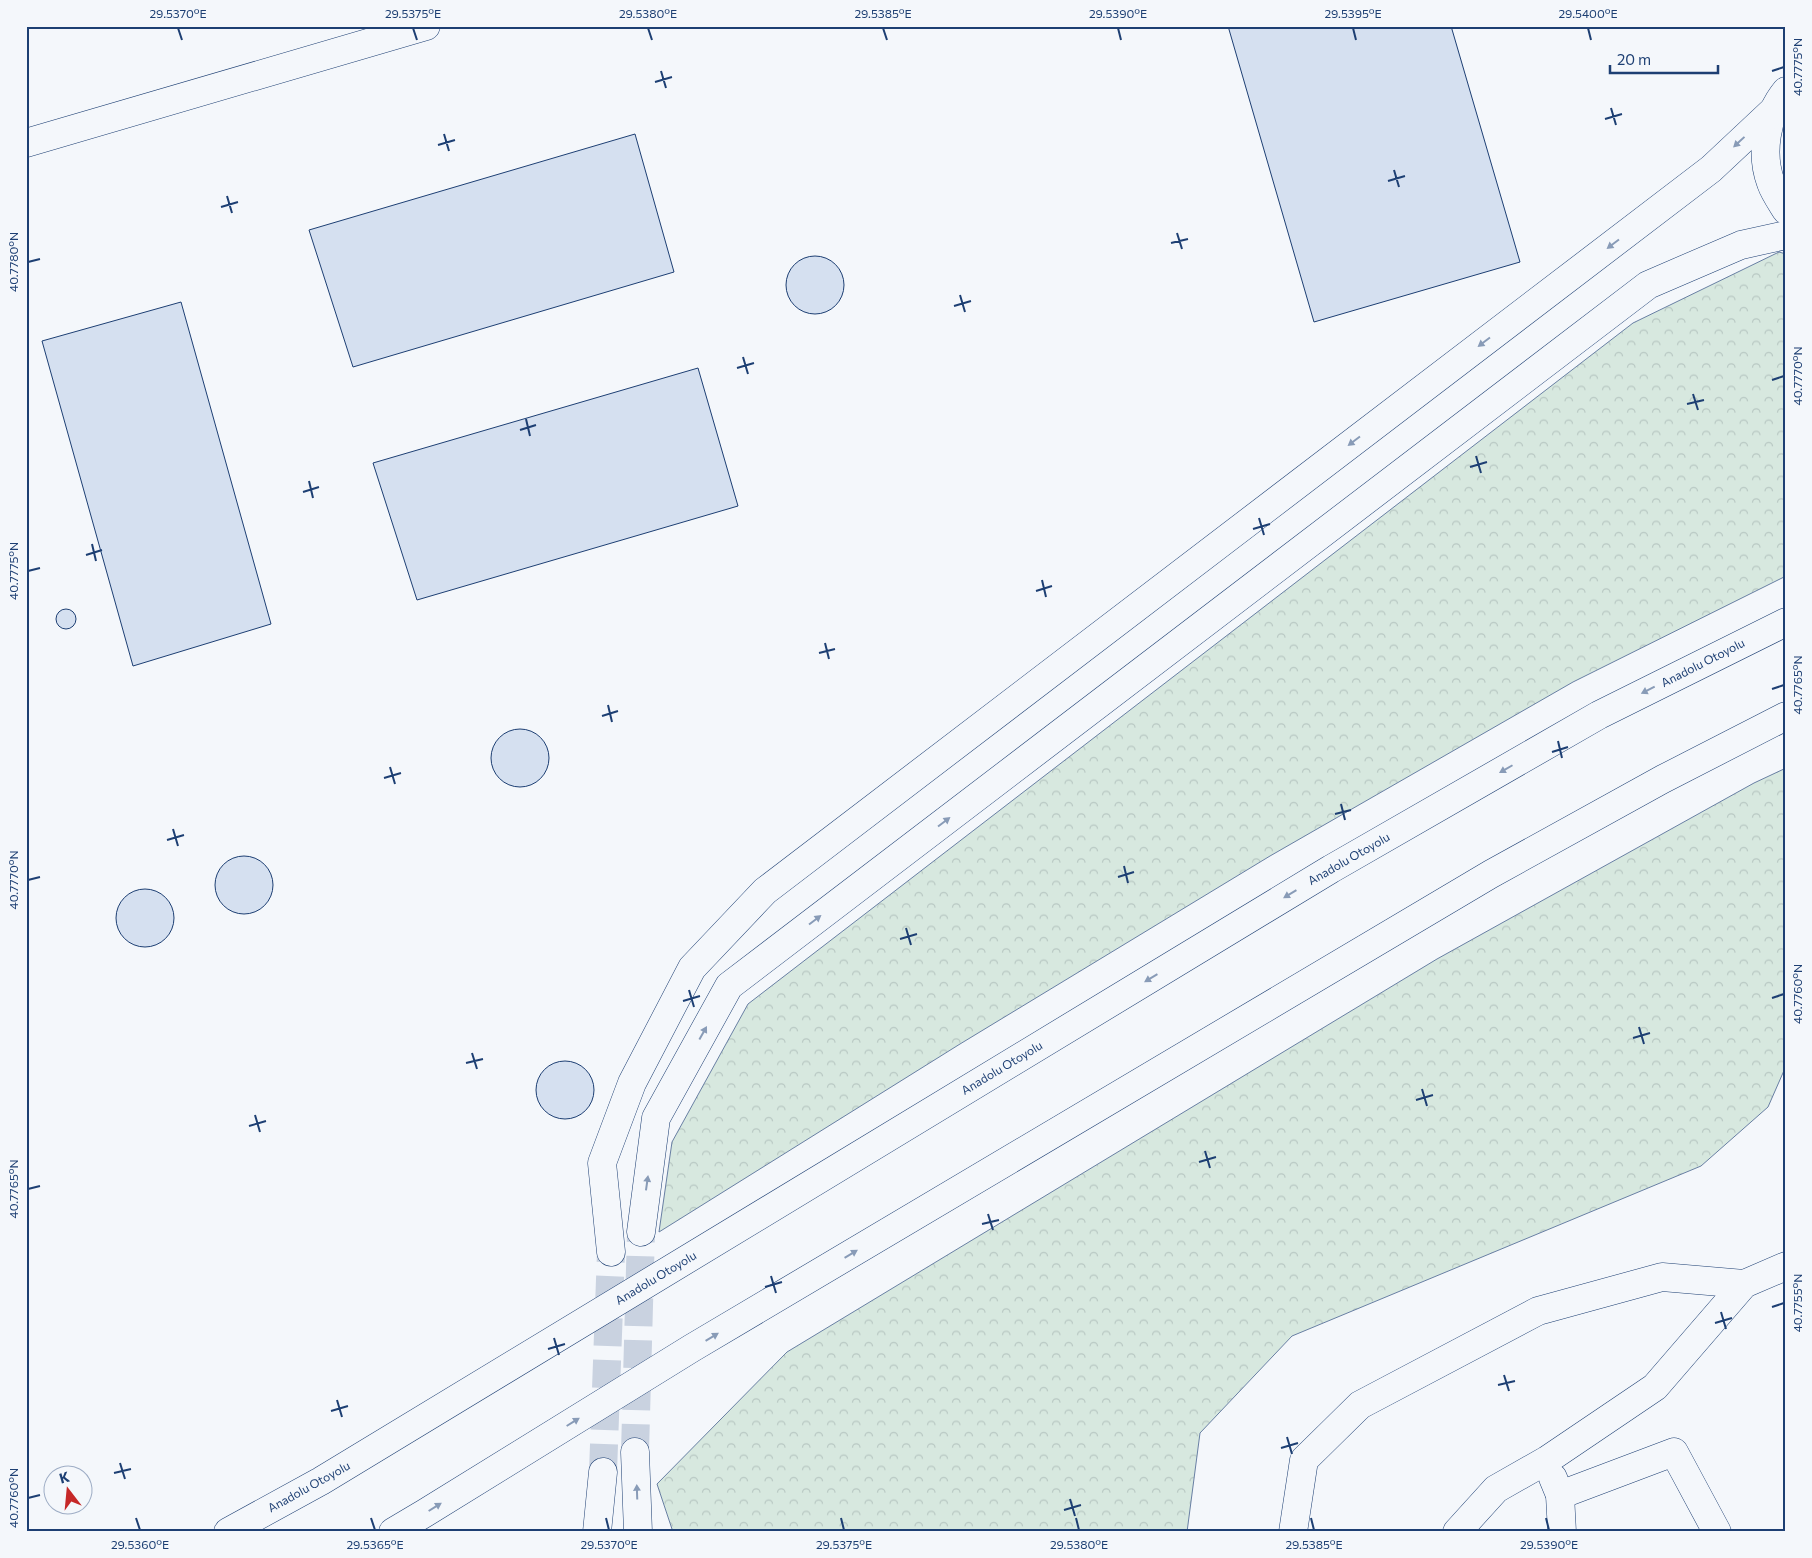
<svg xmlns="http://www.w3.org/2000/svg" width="1812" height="1558" font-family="Commissioner,sans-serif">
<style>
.forest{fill:url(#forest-crowns);stroke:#687fa3}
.building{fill:#d5e0f0;stroke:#1d3f73}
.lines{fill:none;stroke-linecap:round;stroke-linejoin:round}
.secondary-tunnel{stroke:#c9d2e0;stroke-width:28;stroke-dasharray:28 14;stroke-linecap:butt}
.street-casing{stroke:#1d3f73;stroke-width:29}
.secondary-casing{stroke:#1d3f73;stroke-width:29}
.highway-casing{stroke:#1d3f73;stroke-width:29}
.street{stroke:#f4f7fb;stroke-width:28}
.secondary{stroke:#f4f7fb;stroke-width:28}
.highway{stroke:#f4f7fb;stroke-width:28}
.oneway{fill:#889bb7}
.ticks{fill:none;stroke:#1d3f73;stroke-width:2}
.labels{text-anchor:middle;stroke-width:4;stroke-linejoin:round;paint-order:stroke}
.street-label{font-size:12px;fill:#1d3f73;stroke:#f4f7fb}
.neatline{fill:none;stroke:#1d3f73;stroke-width:2}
.ticks-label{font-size:12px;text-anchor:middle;fill:#1d3f73}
</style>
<defs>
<pattern id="forest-crowns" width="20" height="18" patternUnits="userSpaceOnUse" patternTransform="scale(1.25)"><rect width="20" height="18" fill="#d7e8df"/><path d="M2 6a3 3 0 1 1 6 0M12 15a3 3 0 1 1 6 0" fill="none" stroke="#b8c8c3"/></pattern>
</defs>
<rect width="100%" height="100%" fill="#f4f7fb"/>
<!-- forest -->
<g class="forest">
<path d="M 1779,252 L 1786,254 L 1786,576 L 1573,682 L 1270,856 L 960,1044 L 659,1232 L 672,1142 L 748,1004 L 1633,323 Z"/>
<path d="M 1786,768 L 1786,1066 L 1768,1107 L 1701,1166 L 1292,1336 L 1200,1433 L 1187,1532 L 673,1532 L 657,1484 L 787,1352 L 1437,959 L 1754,783 Z"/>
</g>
<!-- building -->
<g class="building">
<path d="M 1228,26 L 1451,26 L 1520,262 L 1314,322 Z"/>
<path d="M 635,134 L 674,272 L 353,367 L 309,230 Z"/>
<circle cx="815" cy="285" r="29"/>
<path d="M 181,302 L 271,624 L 133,666 L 42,341 Z"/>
<path d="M 698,368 L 738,506 L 417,600 L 373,463 Z"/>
<circle cx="66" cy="619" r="10"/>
<circle cx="520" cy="758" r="29"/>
<circle cx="244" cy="885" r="29"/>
<circle cx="145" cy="918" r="29"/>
<circle cx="565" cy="1090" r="29"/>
</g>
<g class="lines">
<!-- secondary-tunnel -->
<g class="secondary-tunnel">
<path d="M 635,1452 L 641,1232"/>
<path d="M 603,1472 L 611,1252"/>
</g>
<defs>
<g id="street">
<path d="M 26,143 L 426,26"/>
<path d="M 1553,1478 L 1560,1495 L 1562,1532"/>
<path d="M 1560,1495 L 1674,1452 L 1717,1532"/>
<path d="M 1293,1532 L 1304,1460 L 1360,1405 L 1538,1311 L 1662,1277 L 1744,1284"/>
<path d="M 1457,1532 L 1496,1489 L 1547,1460 L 1655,1387 L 1744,1284 L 1786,1266"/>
</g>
<g id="secondary">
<path d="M 1786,91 C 1766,115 1760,154 1771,183 C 1774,192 1781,202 1786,210"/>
<path d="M 641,1232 L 656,1118 L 729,986 L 1648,285 L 1741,245 L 1786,235"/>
<path d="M 611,1252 L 602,1163 L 632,1083 L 692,968 L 765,891 L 1711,169 L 1775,109"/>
<path d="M 635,1452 L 638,1532"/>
<path d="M 597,1532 L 603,1472"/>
</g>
<g id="highway">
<path d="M 228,1532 L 321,1481 L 1331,869 L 1599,715 L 1786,622"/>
<path d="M 393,1532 L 425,1513 L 692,1348 L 1491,874 L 1663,779 L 1786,716"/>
</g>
</defs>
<!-- street casing -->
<use href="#street" class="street-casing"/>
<!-- secondary casing -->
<use href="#secondary" class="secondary-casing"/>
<!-- highway casing -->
<use href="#highway" class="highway-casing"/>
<!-- street -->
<use href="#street" class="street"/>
<!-- secondary -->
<use href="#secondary" class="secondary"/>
<!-- highway -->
<use href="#highway" class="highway"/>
</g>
<!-- one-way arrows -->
<defs><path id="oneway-solid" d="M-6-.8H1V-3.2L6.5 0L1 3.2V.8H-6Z" transform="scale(1.25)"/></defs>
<g class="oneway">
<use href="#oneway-solid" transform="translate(1739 142) rotate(137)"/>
<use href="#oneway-solid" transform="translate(1613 244) rotate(143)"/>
<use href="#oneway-solid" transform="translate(1484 342) rotate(143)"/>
<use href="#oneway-solid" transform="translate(1354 441) rotate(143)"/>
<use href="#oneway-solid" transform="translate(1648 690) rotate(153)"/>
<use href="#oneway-solid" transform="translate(1506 769) rotate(150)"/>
<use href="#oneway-solid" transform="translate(944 822) rotate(-37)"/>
<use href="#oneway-solid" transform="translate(1290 894) rotate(149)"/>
<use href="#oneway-solid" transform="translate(815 920) rotate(-37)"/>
<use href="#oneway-solid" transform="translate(1151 978) rotate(149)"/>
<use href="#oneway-solid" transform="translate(703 1033) rotate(-61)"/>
<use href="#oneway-solid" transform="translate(647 1183) rotate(-82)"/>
<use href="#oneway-solid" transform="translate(851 1254) rotate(-31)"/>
<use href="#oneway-solid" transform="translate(712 1337) rotate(-31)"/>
<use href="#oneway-solid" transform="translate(573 1422) rotate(-32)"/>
<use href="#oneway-solid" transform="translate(637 1492) rotate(-92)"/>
<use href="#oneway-solid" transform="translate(435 1507) rotate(-32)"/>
</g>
<!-- ticks -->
<path class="ticks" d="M 178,28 L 182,40M 413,28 L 417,40M 648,28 L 652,40M 883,28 L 887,40M 1118,28 L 1121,40M 1353,28 L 1356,40M 1588,28 L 1591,40M 661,71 L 666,88M 1772,71 L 1784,67M 655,82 L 672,77M 1611,108 L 1616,125M 1605,119 L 1622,114M 444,134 L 449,151M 438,145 L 455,140M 1394,170 L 1399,187M 1388,181 L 1405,176M 227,196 L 232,213M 221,207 L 238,202M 1177,233 L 1182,249M 1171,243 L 1188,239M 28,262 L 40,259M 960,295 L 965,312M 954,306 L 971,301M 743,357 L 748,374M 737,368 L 754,363M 1772,380 L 1784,376M 1693,394 L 1698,410M 1687,404 L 1704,400M 526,419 L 530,436M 520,430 L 536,425M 1476,456 L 1481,473M 1470,467 L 1487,462M 309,481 L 313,498M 303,492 L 319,487M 1259,518 L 1264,535M 1253,529 L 1270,524M 92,544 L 96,561M 86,555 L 102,550M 28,571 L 40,568M 1042,580 L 1046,597M 1036,591 L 1052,586M 825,643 L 829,659M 819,653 L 835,649M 1772,689 L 1784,685M 608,705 L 612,722M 602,716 L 618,711M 1558,741 L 1562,758M 1552,752 L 1568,747M 390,767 L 395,784M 384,778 L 401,773M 1341,804 L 1345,820M 1335,814 L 1351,810M 173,829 L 178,846M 167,840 L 184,835M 1124,866 L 1128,883M 1118,877 L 1134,872M 28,880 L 40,877M 906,928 L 911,945M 900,939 L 917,934M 689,990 L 694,1007M 1772,998 L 1784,994M 683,1001 L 700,996M 1639,1027 L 1644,1044M 1633,1038 L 1650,1033M 472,1053 L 477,1069M 466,1063 L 483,1059M 1422,1089 L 1427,1106M 1416,1100 L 1433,1095M 255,1115 L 260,1132M 249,1126 L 266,1121M 1205,1151 L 1210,1168M 1199,1162 L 1216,1157M 28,1189 L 40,1186M 988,1214 L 993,1230M 982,1224 L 999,1220M 771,1276 L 776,1293M 765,1287 L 782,1282M 1772,1307 L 1784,1303M 1721,1312 L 1726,1329M 1715,1323 L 1732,1318M 554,1338 L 559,1355M 548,1349 L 565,1344M 1504,1375 L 1509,1391M 1498,1385 L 1515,1381M 337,1400 L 342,1417M 331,1411 L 348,1406M 1287,1437 L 1292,1454M 1281,1448 L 1298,1443M 120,1463 L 125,1479M 114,1473 L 131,1469M 28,1498 L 40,1495M 1070,1499 L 1075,1516M 1064,1510 L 1081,1505M 136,1518 L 140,1530M 371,1518 L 375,1530M 606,1518 L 609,1530M 841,1518 L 844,1530M 1076,1518 L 1079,1530M 1311,1518 L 1314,1530M 1546,1518 L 1549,1530"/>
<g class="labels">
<!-- street labels -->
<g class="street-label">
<text transform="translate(1703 663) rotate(-27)" y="4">Anadolu Otoyolu</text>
<text transform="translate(1349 859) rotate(-30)" y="4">Anadolu Otoyolu</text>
<text transform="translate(1002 1068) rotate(-31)" y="4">Anadolu Otoyolu</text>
<text transform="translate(656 1278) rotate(-31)" y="4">Anadolu Otoyolu</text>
<text transform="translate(309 1487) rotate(-29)" y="4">Anadolu Otoyolu</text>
</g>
</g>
<!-- border -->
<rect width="1812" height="1558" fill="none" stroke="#f4f7fb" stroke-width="55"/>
<!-- north arrow -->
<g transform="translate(68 1490) rotate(344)"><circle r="24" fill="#f4f7fb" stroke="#9eadc5"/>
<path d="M0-4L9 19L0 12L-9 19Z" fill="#c62828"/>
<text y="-8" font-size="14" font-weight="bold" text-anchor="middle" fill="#1d3f73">K</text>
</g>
<!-- scale -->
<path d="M1610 65v8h108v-8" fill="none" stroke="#1d3f73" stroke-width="2.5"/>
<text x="1617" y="65" font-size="15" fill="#1d3f73" stroke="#f4f7fb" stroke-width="4" paint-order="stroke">20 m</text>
<rect x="28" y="28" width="1756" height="1502" class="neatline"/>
<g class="ticks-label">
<text x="178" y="18">29.5370°E</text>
<text x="413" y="18">29.5375°E</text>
<text x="648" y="18">29.5380°E</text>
<text x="883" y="18">29.5385°E</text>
<text x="1118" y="18">29.5390°E</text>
<text x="1353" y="18">29.5395°E</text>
<text x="1588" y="18">29.5400°E</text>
<text transform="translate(1798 67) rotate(-90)" y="4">40.7775°N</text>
<text transform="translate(14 262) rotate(-90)" y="4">40.7780°N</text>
<text transform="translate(1798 376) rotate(-90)" y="4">40.7770°N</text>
<text transform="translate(14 571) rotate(-90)" y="4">40.7775°N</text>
<text transform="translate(1798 685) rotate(-90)" y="4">40.7765°N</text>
<text transform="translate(14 880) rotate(-90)" y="4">40.7770°N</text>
<text transform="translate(1798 994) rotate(-90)" y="4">40.7760°N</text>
<text transform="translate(14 1189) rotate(-90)" y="4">40.7765°N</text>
<text transform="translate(1798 1303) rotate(-90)" y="4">40.7755°N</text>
<text transform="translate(14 1498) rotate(-90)" y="4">40.7760°N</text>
<text x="140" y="1549">29.5360°E</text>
<text x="375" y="1549">29.5365°E</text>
<text x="609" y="1549">29.5370°E</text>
<text x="844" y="1549">29.5375°E</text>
<text x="1079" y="1549">29.5380°E</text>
<text x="1314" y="1549">29.5385°E</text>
<text x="1549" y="1549">29.5390°E</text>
</g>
</svg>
